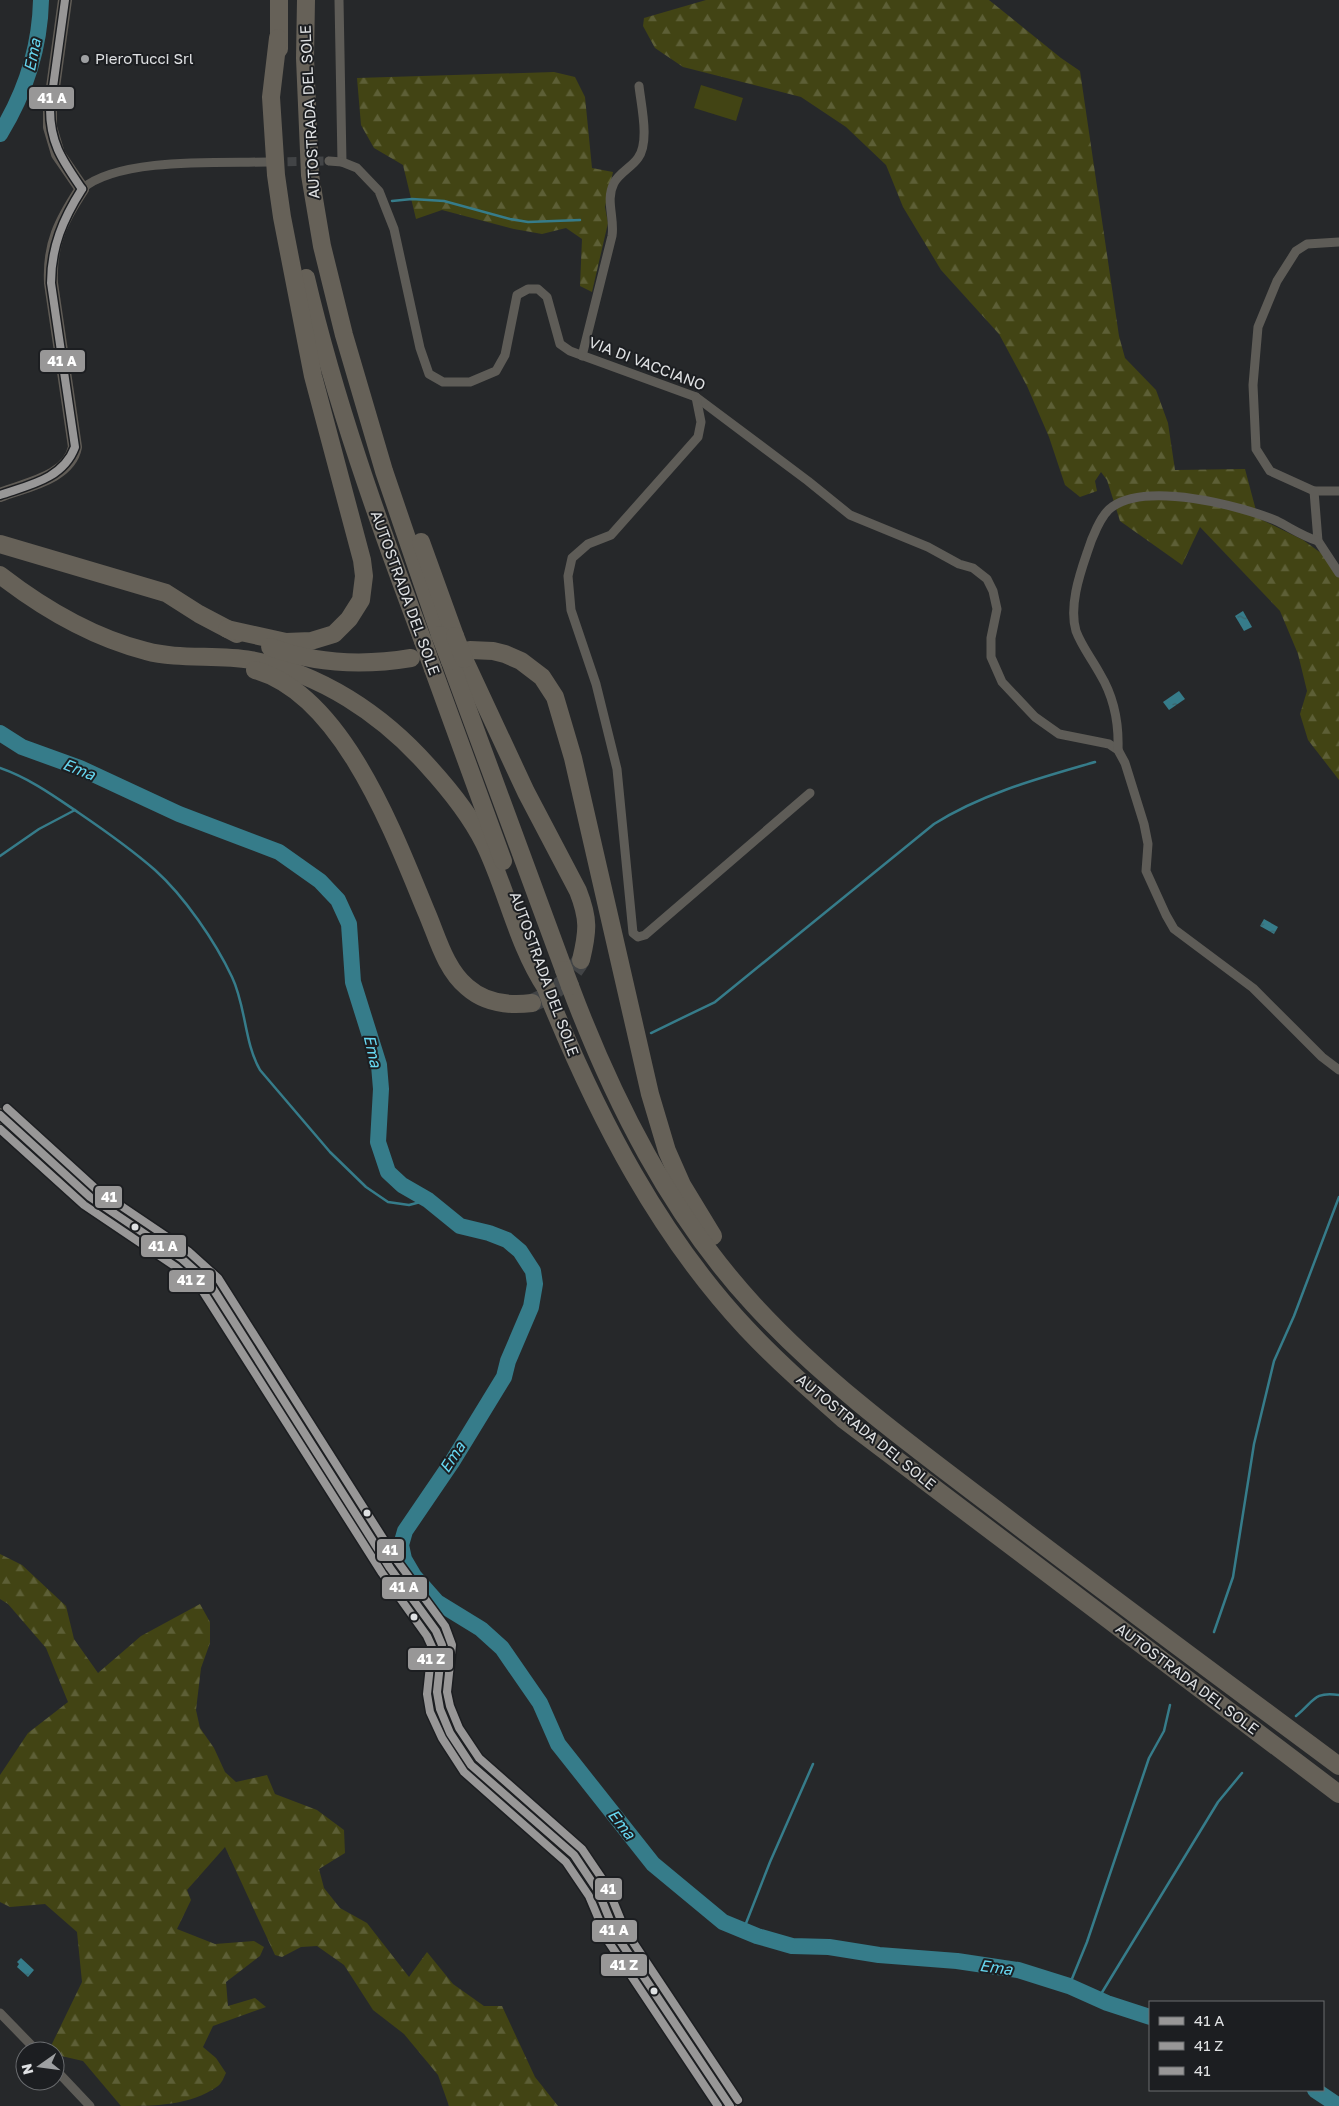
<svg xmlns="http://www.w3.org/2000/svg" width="1339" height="2106" font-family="'Golos Text',sans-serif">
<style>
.forest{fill:url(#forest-firs)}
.pitch{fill:#424414}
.water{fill:url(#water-ripples)}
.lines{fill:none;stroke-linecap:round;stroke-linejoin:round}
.stream{stroke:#367c8a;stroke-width:2.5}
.river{stroke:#367c8a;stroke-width:16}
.street-tunnel{stroke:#424446;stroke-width:9;stroke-dasharray:9 4.5;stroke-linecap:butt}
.highway-tunnel{stroke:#424446;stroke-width:18;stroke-dasharray:18 9;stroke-linecap:butt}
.street{stroke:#5e5c57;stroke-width:9}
.secondary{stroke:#605c56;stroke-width:14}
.highway{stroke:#666158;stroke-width:18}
.highway-bridge{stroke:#666158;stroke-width:18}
.bus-1-casing{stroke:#1c1e21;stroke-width:11}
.bus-2-casing{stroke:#1c1e21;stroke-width:11}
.bus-3-casing{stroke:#1c1e21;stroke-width:11}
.bus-1{stroke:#989797;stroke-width:8}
.bus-2{stroke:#989797;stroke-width:8}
.bus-3{stroke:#989797;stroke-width:8}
.poi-dot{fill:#9ea0a2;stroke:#1c1e21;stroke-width:2}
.bus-dot{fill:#dfe1e3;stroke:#1c1e21;stroke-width:2}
.labels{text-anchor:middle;stroke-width:4;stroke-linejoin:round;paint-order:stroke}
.poi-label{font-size:15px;fill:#dfe1e3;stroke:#1c1e21;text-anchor:start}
.street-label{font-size:15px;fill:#dfe1e3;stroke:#1c1e21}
.water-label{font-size:16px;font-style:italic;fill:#67d7f1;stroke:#1c1e21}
.line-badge{stroke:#1c1e21;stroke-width:2}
.badge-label{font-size:14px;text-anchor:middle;font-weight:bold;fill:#fff}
</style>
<defs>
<pattern id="forest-firs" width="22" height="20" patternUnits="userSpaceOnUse" patternTransform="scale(1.25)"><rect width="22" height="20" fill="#424414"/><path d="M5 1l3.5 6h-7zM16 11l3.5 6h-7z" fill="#5d5f36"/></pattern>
<pattern id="water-ripples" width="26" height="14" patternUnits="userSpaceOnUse" patternTransform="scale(1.25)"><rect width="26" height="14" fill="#367c8a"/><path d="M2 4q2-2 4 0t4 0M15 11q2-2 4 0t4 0" fill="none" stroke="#3c636a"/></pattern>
</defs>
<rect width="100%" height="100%" fill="#26282a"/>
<!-- forest -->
<g class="forest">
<path d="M 706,0 L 989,0 L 1061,58 L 1080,71 L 1119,336 L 1125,358 L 1156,390 L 1168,423 L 1175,470 L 1245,469 L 1258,518 L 1303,540 L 1339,566 L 1339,780 L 1308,740 L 1300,714 L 1307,691 L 1298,654 L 1280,611 L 1200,527 L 1182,565 L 1120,521 L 1107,480 L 1101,472 L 1095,481 L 1097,491 L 1080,497 L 1065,485 L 1049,437 L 1027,386 L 999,334 L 941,270 L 903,207 L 886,165 L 846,127 L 801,97 L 683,67 L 655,48 L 643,26 L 644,18 Z"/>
<path d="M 554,72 L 575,77 L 585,97 L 592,168 L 613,172 L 605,207 L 608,223 L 592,292 L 580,286 L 582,239 L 566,228 L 542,234 L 514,229 L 442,210 L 416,219 L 403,165 L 374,148 L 361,125 L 357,78 Z"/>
<path d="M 0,1554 L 22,1565 L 66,1606 L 74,1639 L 98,1673 L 141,1636 L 200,1604 L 210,1622 L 210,1643 L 201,1668 L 196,1710 L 200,1728 L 214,1748 L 225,1772 L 236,1782 L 267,1775 L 275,1794 L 317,1810 L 344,1830 L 345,1853 L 319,1869 L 324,1888 L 340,1908 L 367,1923 L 409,1977 L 427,1952 L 453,1984 L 484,2006 L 502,2006 L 535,2077 L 558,2106 L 449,2106 L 438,2075 L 404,2034 L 373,2010 L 344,1965 L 317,1946 L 301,1947 L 282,1957 L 275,1955 L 225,1847 L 187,1890 L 191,1900 L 177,1929 L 215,1944 L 254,1941 L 264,1947 L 260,1956 L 226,1982 L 228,2006 L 255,1998 L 266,2007 L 213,2026 L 203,2047 L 216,2058 L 226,2073 C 224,2077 222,2083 218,2086 C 191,2106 153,2106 121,2106 L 83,2061 L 57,2055 L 50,2048 L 82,1982 L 77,1932 L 45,1904 L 10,1907 L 0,1902 L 0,1775 L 28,1733 L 68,1702 L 46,1648 L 8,1604 L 0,1599 Z"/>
</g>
<!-- pitch -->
<path class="pitch" d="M 701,85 L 743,98 L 736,121 L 694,108 Z"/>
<!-- water -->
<g class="water">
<path d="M 1243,611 L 1252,627 L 1244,631 L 1235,616 Z"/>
<path d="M 1179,691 L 1185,699 L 1169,710 L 1163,702 Z"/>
<path d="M 1264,919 L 1278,927 L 1274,934 L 1260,926 Z"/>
<path d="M 21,1958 L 34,1970 L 28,1977 L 17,1967 L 19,1964 L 17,1962 Z"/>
</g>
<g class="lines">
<!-- stream -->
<g class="stream">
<path d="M 392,201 L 412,199 L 444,201 L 510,219 L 528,222 L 580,220"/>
<path d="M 0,768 C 29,778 54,796 79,813 C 104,830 131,849 155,870 C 184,896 215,941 232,977 C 246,1006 244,1042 260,1070 L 330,1152 L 366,1187 L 388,1202 L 409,1205 L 428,1200"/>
<path d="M 0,856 L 39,829 L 75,810"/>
<path d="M 651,1033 L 715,1002 L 934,824 C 983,793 1040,778 1095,762"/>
<path d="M 1214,1632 L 1233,1577 L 1254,1444 L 1274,1361 L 1294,1316 L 1339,1197"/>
<path d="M 1296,1716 C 1314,1702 1313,1691 1339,1695"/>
<path d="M 743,1931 L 770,1862 L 813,1764"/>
<path d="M 1069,1986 L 1087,1942 L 1149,1758 L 1164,1731 L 1170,1705"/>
<path d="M 1098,1999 L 1218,1802 L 1242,1773"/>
</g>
<!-- river -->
<g class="river">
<path d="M 0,134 C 25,93 40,48 41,0"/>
<path d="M 0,733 L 22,747 L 80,768 L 179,814 L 279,852 L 320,881 L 338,900 L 349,924 L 353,982 L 379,1065 L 381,1089 L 378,1142 L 388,1172 L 402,1185 L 428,1200 L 460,1226 L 489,1233 L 507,1240 L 520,1251 L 533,1271 L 535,1284 L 531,1307 L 508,1361 L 504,1377 L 452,1462 L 405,1531 L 401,1545 L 404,1559 L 414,1576 L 437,1602 L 481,1629 L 502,1648 L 540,1703 L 558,1744 L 653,1864 L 723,1922 L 757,1936 L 792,1946 L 829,1947 L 879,1955 L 957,1961 L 1018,1970 L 1069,1986 L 1107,2003 L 1150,2017"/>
<path d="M 1315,2090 L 1339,2106"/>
</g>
<!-- street-tunnel -->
<path class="street-tunnel" d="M 274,162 L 329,161"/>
<!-- highway-tunnel -->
<path class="highway-tunnel" d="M 532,1003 C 553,995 569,980 581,960"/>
<!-- street -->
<g class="street">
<path d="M 339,0 L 342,162"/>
<path d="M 329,161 L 342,162 L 357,168 L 379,191 L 394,229 L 420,348 L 429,374 L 443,382 L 470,382 L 496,371 L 505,355 L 517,295 L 528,289 L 538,289 L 547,297 L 560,344 L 570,351 L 696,397 L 808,481 L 850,515 L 928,547 L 959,564 L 973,568 L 987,579 L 993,591 L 997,609 L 991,638 L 991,657 L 1002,682 L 1035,717 L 1059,734 L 1109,744 L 1118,750 L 1125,763 L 1144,824 L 1148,844 L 1146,871 L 1166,915 L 1174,929 L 1253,988 L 1322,1057 L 1339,1070"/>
<path d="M 82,189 C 118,157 222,163 269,162"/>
<path d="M 1339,242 L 1307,244 L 1296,251 L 1277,281 L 1258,327 L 1253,385 L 1256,449 L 1270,471 L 1314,491 L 1339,491"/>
<path d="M 582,356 L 612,236 C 615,218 605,200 614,183 C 619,173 632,167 638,158 C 650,142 641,105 639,86"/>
<path d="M 696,397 L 701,422 L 698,437 L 611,535 L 588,544 L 572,558 L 568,576 L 571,610 L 596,684 L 617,769 L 633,933 L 638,937 L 645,935 L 810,793"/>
<path d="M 1314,491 L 1318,541 L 1339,573"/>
<path d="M 1118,750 C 1119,723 1114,697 1100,674 C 1092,659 1082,647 1076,631 C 1069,607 1079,576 1087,553 C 1091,540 1101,514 1112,507 C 1147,482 1240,505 1277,521 C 1291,528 1302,536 1318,541"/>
<path d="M 0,2013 L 37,2051"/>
<path d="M 55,2069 L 90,2106"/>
</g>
<!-- secondary -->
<g class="secondary">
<path d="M 0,495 C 25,485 69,478 75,447 L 51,283 C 49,244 61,221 82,189 L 58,154 L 50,127 L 50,109 L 65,0"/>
<path d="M 0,1115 C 30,1142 59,1171 90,1197 C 128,1228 176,1247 210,1284 L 390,1568 L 436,1631 L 442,1645 L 437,1692 L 440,1709 L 450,1733 L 471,1765 L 574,1855 L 598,1891 L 616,1935 L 730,2106"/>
</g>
<!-- highway -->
<g class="highway">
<path d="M 306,0 L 305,58 L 310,175 L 322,246 L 344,335 L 384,471 L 440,635"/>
<path d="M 279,49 L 279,0"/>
<path d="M 306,278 C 335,401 378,522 423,641"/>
<path d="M 421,542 L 455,636"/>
<path d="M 0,544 L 166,593 L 199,614 L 237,634"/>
<path d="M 0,575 C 44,609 91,637 146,651 C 178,660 217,654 251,660 C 320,673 382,714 428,766 C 449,789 470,815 484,843 C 507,890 517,944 546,988"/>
<path d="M 227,629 L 286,642 L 311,641 L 334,634 L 349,619 L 361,600 L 364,576 L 362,560 L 313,376 L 282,217 L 276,175 L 271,97 L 278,38"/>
<path d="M 270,647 C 316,664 363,666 411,658"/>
<path d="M 470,650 L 493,651 L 505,654 L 521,661 L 542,677 L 555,697 L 573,758 L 650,1094 L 667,1151 L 682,1185 L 713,1236"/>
<path d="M 464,659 L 526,792 L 578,891 C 589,919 588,931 581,960"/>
<path d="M 450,661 L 564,970"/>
<path d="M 433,669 L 503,861"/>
<path d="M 255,670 C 343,695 394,834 426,911 C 437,936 445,969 467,987 C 485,1003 509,1006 532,1003"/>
<path d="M 570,986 C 613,1100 670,1214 754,1305 C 824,1381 907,1442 989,1504 C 1105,1593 1222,1679 1339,1766"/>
<path d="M 551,1002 C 599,1119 659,1235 746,1328 C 777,1361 810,1390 843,1419 L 1339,1794"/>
</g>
<!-- highway-bridge -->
<g class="highway-bridge">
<path d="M 440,635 L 450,661"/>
<path d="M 455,636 L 464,659"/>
<path d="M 423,641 L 433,669"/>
<path d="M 564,970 L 570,986"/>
<path d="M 546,988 L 551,1002"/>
</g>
<defs>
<g id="bus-1">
<path d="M 65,0 L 50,109 C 50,144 63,161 82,189"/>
<path d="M 0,495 C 29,485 63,479 75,447 L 51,283 C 51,247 63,219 82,189"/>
<path d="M 0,1115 L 90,1197 L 182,1259 L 210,1284 L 390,1568 L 436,1631 L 442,1645 L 437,1692 L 440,1709 L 450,1733 L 471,1765 L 574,1855 L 598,1891 L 616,1935 L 730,2106"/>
</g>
<path id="bus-2" d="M 0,1129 L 84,1205 L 176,1267 L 202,1290 L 382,1573 L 427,1636 L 432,1647 L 427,1694 L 430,1712 L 442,1738 L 464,1772 L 566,1862 L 589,1896 L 608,1941 L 718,2106"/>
<path id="bus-3" d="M 7,1108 L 96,1189 L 188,1251 L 218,1278 L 398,1562 L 445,1626 L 452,1645 L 447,1692 L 450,1706 L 459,1728 L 479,1758 L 582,1849 L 607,1886 L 625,1930 L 738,2100"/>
</defs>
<!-- bus-1 casing -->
<use href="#bus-1" class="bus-1-casing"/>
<!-- bus-2 casing -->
<use href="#bus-2" class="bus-2-casing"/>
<!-- bus-3 casing -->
<use href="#bus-3" class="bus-3-casing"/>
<!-- bus-1 -->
<use href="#bus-1" class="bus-1"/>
<!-- bus-2 -->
<use href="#bus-2" class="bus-2"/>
<!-- bus-3 -->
<use href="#bus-3" class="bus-3"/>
</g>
<!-- markers -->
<circle class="poi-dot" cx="85" cy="59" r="5"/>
<g class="bus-dot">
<circle cx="135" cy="1227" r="4.5"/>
<circle cx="367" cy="1513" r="4.5"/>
<circle cx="414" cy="1617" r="4.5"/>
<circle cx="654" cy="1991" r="4.5"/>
</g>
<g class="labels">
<!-- poi labels -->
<g class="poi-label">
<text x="95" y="64">PieroTucci Srl</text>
</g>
<!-- street labels -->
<g class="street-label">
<text transform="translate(310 112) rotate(-93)" y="5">AUTOSTRADA DEL SOLE</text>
<text transform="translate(647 364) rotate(21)" y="5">VIA DI VACCIANO</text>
<text transform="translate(405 593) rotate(70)" y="5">AUTOSTRADA DEL SOLE</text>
<text transform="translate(544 974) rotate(70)" y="5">AUTOSTRADA DEL SOLE</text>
<text transform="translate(866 1432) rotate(39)" y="5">AUTOSTRADA DEL SOLE</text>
<text transform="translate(1187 1679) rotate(37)" y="5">AUTOSTRADA DEL SOLE</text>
</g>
<!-- water labels -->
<g class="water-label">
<text transform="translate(32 55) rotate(-79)" y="6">Ema</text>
<text transform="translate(79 769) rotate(22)" y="6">Ema</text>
<text transform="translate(373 1051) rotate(77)" y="6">Ema</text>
<text transform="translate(452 1457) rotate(-57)" y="6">Ema</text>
<text transform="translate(622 1824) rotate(52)" y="6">Ema</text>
<text transform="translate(996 1967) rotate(8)" y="6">Ema</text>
</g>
</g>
<g class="line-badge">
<rect x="28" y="86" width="47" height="24" rx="5" fill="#989797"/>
<rect x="39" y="349" width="47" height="24" rx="5" fill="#989797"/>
<rect x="94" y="1185" width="29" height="24" rx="5" fill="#989797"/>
<rect x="140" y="1234" width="47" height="24" rx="5" fill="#989797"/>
<rect x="168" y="1269" width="47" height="24" rx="5" fill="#989797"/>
<rect x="376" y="1538" width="29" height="24" rx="5" fill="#989797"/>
<rect x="381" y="1576" width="47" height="24" rx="5" fill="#989797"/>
<rect x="407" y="1647" width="47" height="24" rx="5" fill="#989797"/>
<rect x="594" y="1877" width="29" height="24" rx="5" fill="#989797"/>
<rect x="591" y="1919" width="47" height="24" rx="5" fill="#989797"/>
<rect x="600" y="1953" width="48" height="24" rx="5" fill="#989797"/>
</g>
<g class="badge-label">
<text x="52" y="103">41 A</text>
<text x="62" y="366">41 A</text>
<text x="109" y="1202">41</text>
<text x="163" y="1251">41 A</text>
<text x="191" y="1285">41 Z</text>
<text x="390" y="1555">41</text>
<text x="404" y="1592">41 A</text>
<text x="431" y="1664">41 Z</text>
<text x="608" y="1894">41</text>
<text x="614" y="1935">41 A</text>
<text x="624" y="1970">41 Z</text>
</g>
<!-- legend -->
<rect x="1149" y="2001" width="175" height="90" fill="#1c1e21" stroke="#6a6c6f"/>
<rect x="1159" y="2017" width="25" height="8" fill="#989797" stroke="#6a6c6f"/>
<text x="1194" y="2026" font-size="15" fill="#dfe1e3">41 A</text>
<rect x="1159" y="2042" width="25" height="8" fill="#989797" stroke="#6a6c6f"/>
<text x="1194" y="2051" font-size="15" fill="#dfe1e3">41 Z</text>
<rect x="1159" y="2067" width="25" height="8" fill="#989797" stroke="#6a6c6f"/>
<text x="1194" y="2076" font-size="15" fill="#dfe1e3">41</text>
<!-- north arrow -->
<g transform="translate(40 2066) rotate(256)"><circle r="24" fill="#1c1e21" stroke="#6a6c6f"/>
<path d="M0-4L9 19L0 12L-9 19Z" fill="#9ea0a2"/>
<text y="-8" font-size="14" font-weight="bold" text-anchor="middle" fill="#dfe1e3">N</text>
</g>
</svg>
